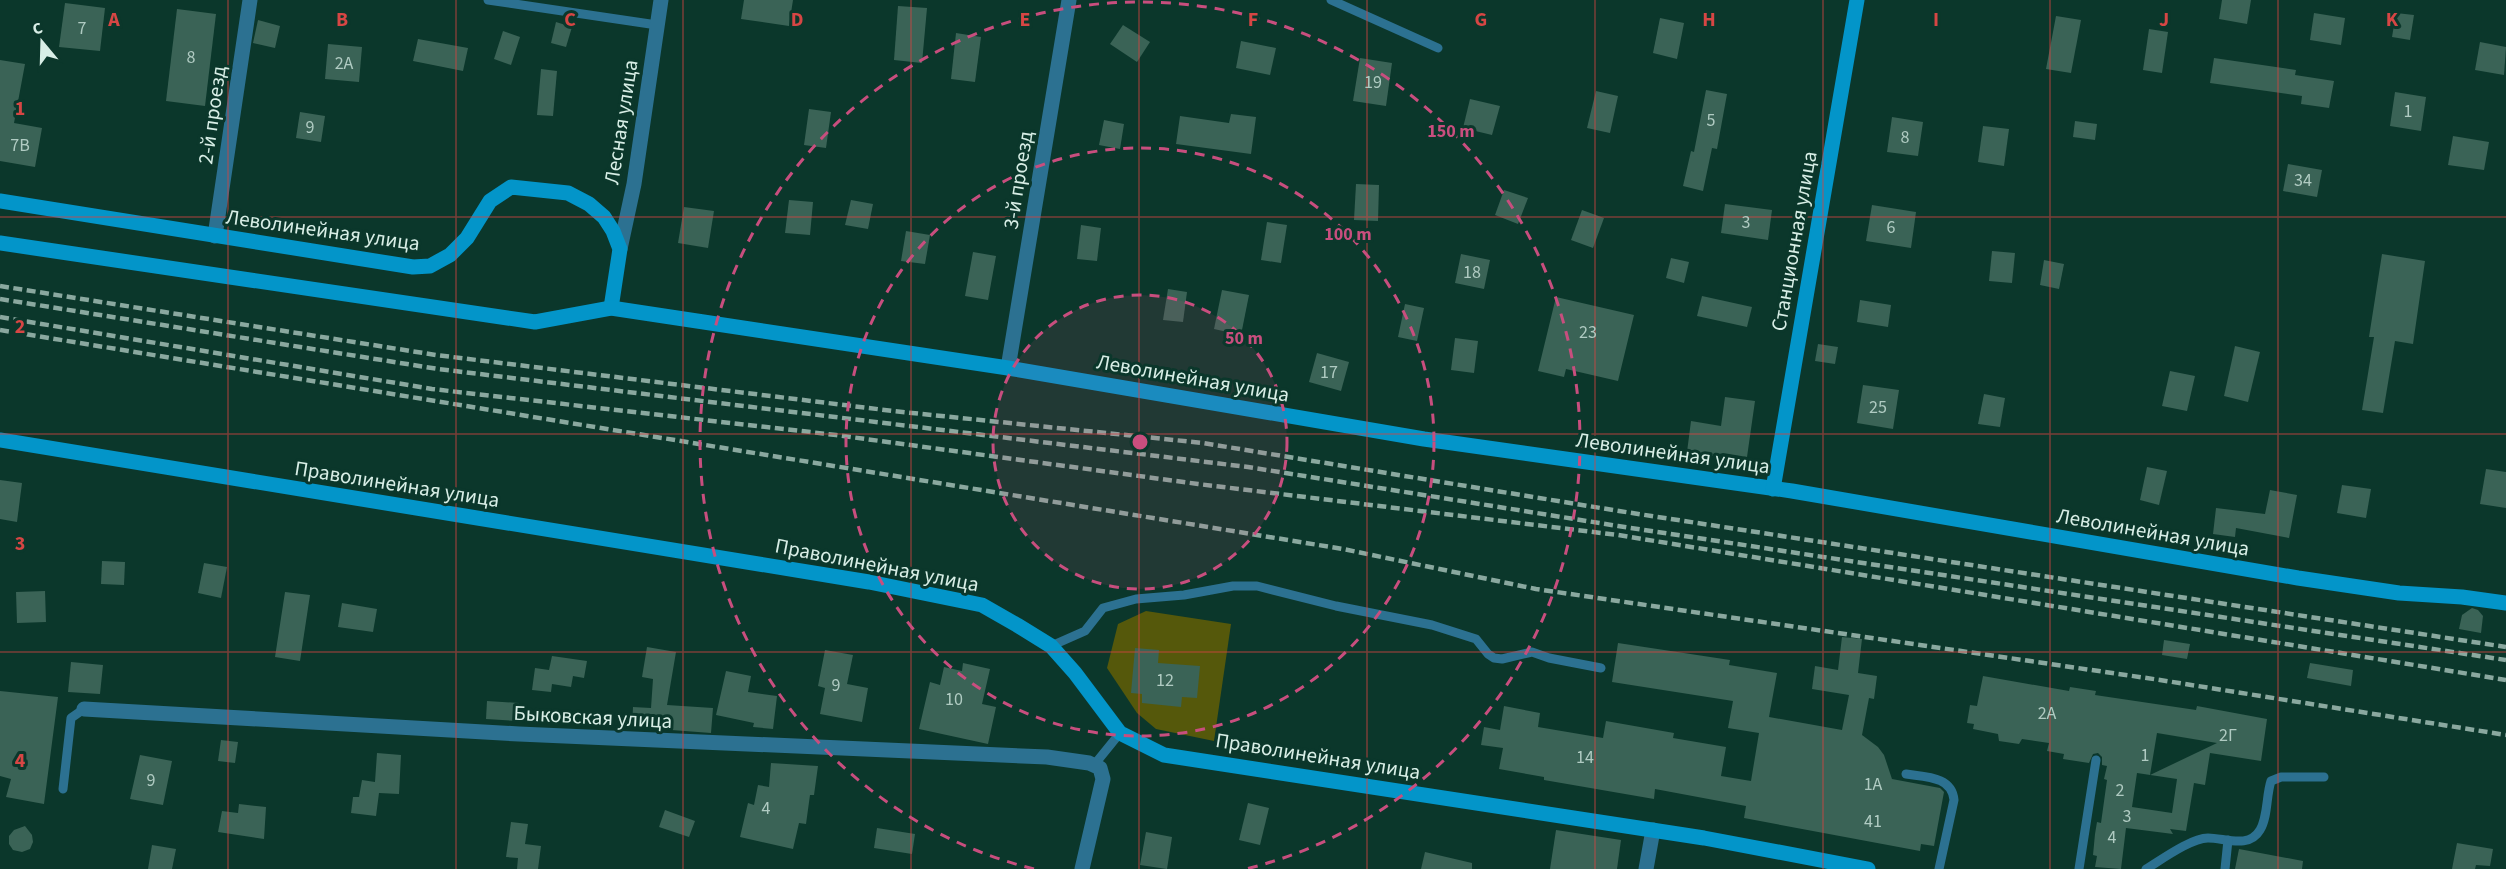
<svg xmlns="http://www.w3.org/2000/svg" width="2506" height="869" font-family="'Source Sans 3',sans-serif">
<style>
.pitch{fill:#55580b}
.building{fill:#3a6356;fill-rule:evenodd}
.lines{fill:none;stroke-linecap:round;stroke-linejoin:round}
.service{stroke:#2c7191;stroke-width:9}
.minor{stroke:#2c7191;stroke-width:15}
.secondary{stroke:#0395c9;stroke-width:15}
.rail{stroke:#8aa89f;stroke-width:4.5;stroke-dasharray:9 4.5;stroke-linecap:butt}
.grid{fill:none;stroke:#d64644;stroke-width:1.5;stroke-opacity:0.55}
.ring{fill:none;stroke:#c84e7e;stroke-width:3;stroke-dasharray:10 8}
.labels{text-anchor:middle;stroke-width:6;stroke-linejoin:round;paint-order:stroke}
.number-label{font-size:18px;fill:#b0cbc2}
.street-label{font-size:21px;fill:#d8eee6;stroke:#0b372b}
.grid-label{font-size:20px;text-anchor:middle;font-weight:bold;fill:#d64644;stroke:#0b372b;stroke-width:6;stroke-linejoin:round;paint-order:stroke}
.centre{fill:#c84e7e;stroke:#0b372b;stroke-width:3}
.ring-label{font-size:18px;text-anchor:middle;font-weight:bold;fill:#c84e7e;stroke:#0b372b;stroke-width:6;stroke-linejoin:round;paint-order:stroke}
</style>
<rect width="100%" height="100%" fill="#0b372b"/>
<!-- pitch -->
<path class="pitch" d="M 1146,611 L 1231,624 L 1214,741 L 1156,729 L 1137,713 L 1107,668 L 1118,624 Z"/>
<!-- building -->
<g class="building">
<path d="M 744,0 L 793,0 L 789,26 L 741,19 Z"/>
<path d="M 2222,0 L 2251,0 L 2247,24 L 2219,19 Z"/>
<path d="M 65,3 L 105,8 L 100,51 L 59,47 Z"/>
<path d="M 898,6 L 927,8 L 922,63 L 894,60 Z"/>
<path d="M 177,9 L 216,14 L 205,106 L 166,101 Z"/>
<path d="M 2314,13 L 2345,18 L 2341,45 L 2310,40 Z"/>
<path d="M 2396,13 L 2414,15 L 2410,40 L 2392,37 Z"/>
<path d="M 2056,16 L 2081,20 L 2071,73 L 2046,69 Z"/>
<path d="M 1660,18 L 1684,23 L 1677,59 L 1653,53 Z"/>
<path d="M 258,20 L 280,26 L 275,48 L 253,43 Z"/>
<path d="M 556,22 L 572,27 L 566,47 L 551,43 Z"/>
<path d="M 1123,25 L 1150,42 L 1137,62 L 1110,44 Z"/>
<path d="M 2149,29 L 2168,32 L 2162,73 L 2143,70 Z"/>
<path d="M 503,31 L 520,37 L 511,65 L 494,59 Z"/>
<path d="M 956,33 L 981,37 L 975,82 L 951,79 Z"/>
<path d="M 418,39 L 468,48 L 463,71 L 413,61 Z"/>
<path d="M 1241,41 L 1276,48 L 1270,75 L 1236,68 Z"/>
<path d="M 2480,42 L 2506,47 L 2504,75 L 2475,70 Z"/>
<path d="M 328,44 L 362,47 L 359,82 L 325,79 Z"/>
<path d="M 1360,58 L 1392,63 L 1386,106 L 1353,101 Z"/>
<path d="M 2214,58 L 2296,70 L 2295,75 L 2334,81 L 2329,108 L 2301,104 L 2302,96 L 2210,83 Z"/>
<path d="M 0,60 L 25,64 L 14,123 L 42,128 L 35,167 L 0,161 Z"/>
<path d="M 541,69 L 557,71 L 553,116 L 537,115 Z"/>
<path d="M 1706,90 L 1727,94 L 1717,149 L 1712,148 L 1703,191 L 1683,186 L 1691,151 L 1694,152 Z"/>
<path d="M 1596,91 L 1618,96 L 1610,133 L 1587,128 Z"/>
<path d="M 2395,92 L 2426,97 L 2421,131 L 2390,126 Z"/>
<path d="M 1470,99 L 1500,106 L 1492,135 L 1463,128 Z"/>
<path d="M 809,109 L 831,112 L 826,148 L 804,145 Z"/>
<path d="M 300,112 L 325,116 L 321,142 L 296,138 Z"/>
<path d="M 1231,114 L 1256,117 L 1251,154 L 1176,144 L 1180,116 L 1229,123 Z"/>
<path d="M 1892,117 L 1923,122 L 1918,156 L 1887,152 Z"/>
<path d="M 1104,120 L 1124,124 L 1120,149 L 1099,145 Z"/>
<path d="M 2075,121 L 2097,124 L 2095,140 L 2073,137 Z"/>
<path d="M 1983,126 L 2009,129 L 2004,166 L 1978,162 Z"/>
<path d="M 2453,136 L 2489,142 L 2484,170 L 2448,165 Z"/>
<path d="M 2288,164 L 2322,170 L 2317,197 L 2283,191 Z"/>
<path d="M 1356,184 L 1379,185 L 1378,221 L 1354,220 Z"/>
<path d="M 1504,190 L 1528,198 L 1518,224 L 1495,215 Z"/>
<path d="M 789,200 L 813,202 L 810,235 L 785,233 Z"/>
<path d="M 851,200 L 873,204 L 868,229 L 845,225 Z"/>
<path d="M 1725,204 L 1772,210 L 1768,240 L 1721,233 Z"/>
<path d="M 1872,205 L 1916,212 L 1911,248 L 1866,241 Z"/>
<path d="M 684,207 L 714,211 L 708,248 L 678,243 Z"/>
<path d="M 1582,210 L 1604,218 L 1593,248 L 1571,240 Z"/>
<path d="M 1267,222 L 1287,225 L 1281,263 L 1261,260 Z"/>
<path d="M 1081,225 L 1101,228 L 1097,261 L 1077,259 Z"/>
<path d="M 906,231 L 930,235 L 925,264 L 901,261 Z"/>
<path d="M 1992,251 L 2015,253 L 2012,283 L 1989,281 Z"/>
<path d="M 973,252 L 996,256 L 988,300 L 965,296 Z"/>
<path d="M 1461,254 L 1490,260 L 1484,289 L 1455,283 Z"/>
<path d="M 2382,254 L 2425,261 L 2413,344 L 2395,341 L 2383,413 L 2362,410 L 2374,337 L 2369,337 Z"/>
<path d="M 1671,258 L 1689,262 L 1684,283 L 1666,278 Z"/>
<path d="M 2044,260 L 2064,264 L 2059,289 L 2040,285 Z"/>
<path d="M 1168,289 L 1187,292 L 1183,322 L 1163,320 Z"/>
<path d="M 1222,290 L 1249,295 L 1241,335 L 1214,329 Z"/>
<path d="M 1702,296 L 1752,307 L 1747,327 L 1697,316 Z"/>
<path d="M 1556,297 L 1634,315 L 1618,381 L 1566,369 L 1564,377 L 1538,371 Z"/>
<path d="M 1860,300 L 1891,305 L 1888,327 L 1857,322 Z"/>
<path d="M 1405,304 L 1424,308 L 1417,341 L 1398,337 Z"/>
<path d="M 1455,338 L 1478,341 L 1474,373 L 1451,370 Z"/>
<path d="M 1818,344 L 1838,347 L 1835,364 L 1815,361 Z"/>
<path d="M 2235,346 L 2260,352 L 2248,402 L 2224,396 Z"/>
<path d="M 1317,353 L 1349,362 L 1341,391 L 1309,382 Z"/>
<path d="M 2170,371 L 2195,376 L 2187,411 L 2162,406 Z"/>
<path d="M 1863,385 L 1899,390 L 1893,429 L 1857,423 Z"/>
<path d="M 1984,394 L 2005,398 L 2000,427 L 1978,424 Z"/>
<path d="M 1725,397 L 1755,401 L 1747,457 L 1723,453 L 1712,456 L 1687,452 L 1691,421 L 1721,426 Z"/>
<path d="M 2147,467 L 2167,471 L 2159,505 L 2140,500 Z"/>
<path d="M 2486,469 L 2506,472 L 2506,508 L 2480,504 Z"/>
<path d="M 0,480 L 22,483 L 17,522 L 0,519 Z"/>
<path d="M 2342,485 L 2371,489 L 2366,518 L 2337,513 Z"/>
<path d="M 2270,490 L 2297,495 L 2289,538 L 2236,528 L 2235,537 L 2213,534 L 2216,508 L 2265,514 Z"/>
<path d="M 102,561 L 125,562 L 124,585 L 101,584 Z"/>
<path d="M 204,563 L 227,567 L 221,598 L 198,593 Z"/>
<path d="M 45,591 L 46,622 L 17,623 L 16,592 Z"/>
<path d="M 285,592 L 310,595 L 300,661 L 275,657 Z"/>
<path d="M 342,603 L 377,609 L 373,632 L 338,627 Z"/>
<path d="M 2472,608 L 2478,610 L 2483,616 L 2481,633 L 2459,629 L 2462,615 Z"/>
<path d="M 1842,637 L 1862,639 L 1858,673 L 1877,676 L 1874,699 L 1869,698 L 1862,735 L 1878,747 L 1884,755 L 1892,779 L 1940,788 L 1944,792 L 1934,846 L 1921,844 L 1920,851 L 1744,818 L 1746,806 L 1655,789 L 1654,799 L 1544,780 L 1544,777 L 1499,769 L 1503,748 L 1481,745 L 1484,727 L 1500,730 L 1504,706 L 1540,713 L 1538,727 L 1603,738 L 1606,721 L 1674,733 L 1673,738 L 1726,747 L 1721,776 L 1751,781 L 1759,733 L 1728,728 L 1733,701 L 1612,682 L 1618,643 L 1730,660 L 1729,665 L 1777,673 L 1769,717 L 1842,730 L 1849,695 L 1812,689 L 1815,666 L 1838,670 Z"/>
<path d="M 2164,640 L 2190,644 L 2187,659 L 2162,655 Z"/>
<path d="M 647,647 L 676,652 L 667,705 L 713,708 L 711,733 L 632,727 L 633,707 L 651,708 L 653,679 L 642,677 Z"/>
<path d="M 1135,648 L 1159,650 L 1158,663 L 1200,666 L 1197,698 L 1182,697 L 1181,707 L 1142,703 L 1142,694 L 1131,693 Z"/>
<path d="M 825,650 L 853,655 L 847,684 L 868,688 L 862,722 L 820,714 L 825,688 L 818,686 Z"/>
<path d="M 552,656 L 587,661 L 584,678 L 573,676 L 571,687 L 552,684 L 551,692 L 532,690 L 535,668 L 549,670 Z"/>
<path d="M 71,662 L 103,665 L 100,694 L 68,692 Z"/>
<path d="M 963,663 L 990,669 L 982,704 L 996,707 L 988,744 L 919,729 L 930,682 L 940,685 L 944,667 L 962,671 Z"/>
<path d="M 2310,663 L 2353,670 L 2351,686 L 2307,678 Z"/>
<path d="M 726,671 L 751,676 L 748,692 L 777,696 L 773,729 L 753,727 L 754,723 L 716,715 Z"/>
<path d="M 1983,676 L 2069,691 L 2070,687 L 2096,691 L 2095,695 L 2196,710 L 2197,706 L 2267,719 L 2261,761 L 2210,753 L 2205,785 L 2194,783 L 2186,831 L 2170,829 L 2173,834 L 2126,828 L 2121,869 L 2095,867 L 2097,856 L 2093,855 L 2095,834 L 2097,822 L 2101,823 L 2107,780 L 2104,779 L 2107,766 L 2102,765 L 2102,757 L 2098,753 L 2093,754 L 2089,763 L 2063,759 L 2064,754 L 2047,751 L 2049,743 L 2022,739 L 2019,744 L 1999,741 L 1998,734 L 1973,729 L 1974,724 L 1967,723 L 1970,705 L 1977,706 ZM 2157,733 L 2217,743 L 2150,775 ZM 2137,773 L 2177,779 L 2172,813 L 2132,807 Z"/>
<path d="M 0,691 L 58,697 L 44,804 L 6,797 L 11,779 L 0,776 Z"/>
<path d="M 487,701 L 519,703 L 518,721 L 486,719 Z"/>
<path d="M 221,740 L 238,742 L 235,763 L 218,761 Z"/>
<path d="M 377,753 L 401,755 L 399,794 L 379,793 L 376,816 L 351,813 L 353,797 L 359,797 L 362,780 L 375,782 Z"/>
<path d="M 140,755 L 172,761 L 163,805 L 130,799 Z"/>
<path d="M 771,763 L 818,766 L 814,795 L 810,795 L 806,824 L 799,823 L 793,849 L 740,837 L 748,803 L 754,805 L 758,785 L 769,787 Z"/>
<path d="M 1248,803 L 1269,808 L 1260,845 L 1239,840 Z"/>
<path d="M 239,804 L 266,807 L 264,839 L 218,832 L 222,811 L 238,813 Z"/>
<path d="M 665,810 L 695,821 L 689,837 L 659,827 Z"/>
<path d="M 511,822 L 528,824 L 525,844 L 541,846 L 538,869 L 517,869 L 518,858 L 506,857 Z"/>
<path d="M 25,826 L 32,835 L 33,842 L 30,849 L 22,852 L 13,850 L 9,844 L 9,836 L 14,830 Z"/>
<path d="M 877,828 L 915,834 L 912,854 L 874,848 Z"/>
<path d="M 1556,830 L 1621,840 L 1617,869 L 1550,869 Z"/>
<path d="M 1146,832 L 1172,837 L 1167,869 L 1140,865 Z"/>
<path d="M 2457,843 L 2493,849 L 2490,866 L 2476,865 L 2475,869 L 2452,869 Z"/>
<path d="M 152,845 L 176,849 L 172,869 L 148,869 Z"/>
<path d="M 2239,849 L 2303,861 L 2302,869 L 2235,869 Z"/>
<path d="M 1425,852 L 1472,863 L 1472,869 L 1421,869 Z"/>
</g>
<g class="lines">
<!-- service -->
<g class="service">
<path d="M 488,0 L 657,25"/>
<path d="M 1331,0 L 1438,48"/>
<path d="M 1051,646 L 1085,631 L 1103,608 L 1136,599 L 1184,595 L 1233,586 L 1257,586 L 1336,606 L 1432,625 L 1476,639 L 1488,654 L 1494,658 L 1502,659 L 1532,652 L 1549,658 L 1601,668"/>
<path d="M 1094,765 L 1120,733"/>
<path d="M 1906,774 C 1925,777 1952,776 1954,800 L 1939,869"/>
<path d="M 63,789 L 71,718 L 84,709"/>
<path d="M 2079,869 L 2096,760"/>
<path d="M 2146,869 C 2161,860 2191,838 2208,838 C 2225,838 2249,849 2260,830 C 2268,817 2266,796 2271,781 L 2281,777 L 2324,777"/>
<path d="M 2225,869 L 2228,840"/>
</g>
<!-- minor -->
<g class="minor">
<path d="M 215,236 L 250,0"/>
<path d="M 620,249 L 634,184 L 661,0"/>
<path d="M 1008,368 L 1069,0"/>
<path d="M 84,709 L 519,734 L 1047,757 L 1089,763 L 1100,768 L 1103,779 L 1082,869"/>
<path d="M 1646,869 L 1653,830"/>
</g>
<!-- secondary -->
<g class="secondary">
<path d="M 0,201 L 413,267 L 430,266 L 450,255 L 467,238 L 490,201 L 511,187 L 568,193 L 589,204 L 604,217 L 613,231 L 620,249 L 611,308"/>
<path d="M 0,243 L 535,322 L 611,308 L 1008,368 L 1424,439 L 1792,491 L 2298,578 L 2399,593 L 2462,597 L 2506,603"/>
<path d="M 0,440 L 869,582 L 982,605 L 1017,625 L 1051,646 L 1075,673 L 1120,733 L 1164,755 L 1704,838 L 1868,869"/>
<path d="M 1773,489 L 1857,0"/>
</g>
<!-- rail -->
<g class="rail">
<path d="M 0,286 L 436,355 L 893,411 L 1203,443 L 1619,511 L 2506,647"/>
<path d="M 0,299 L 438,369 L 1248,467 L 1618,526 L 2506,660"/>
<path d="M 0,317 L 432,389 L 836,435 L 1198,484 L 1618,535 L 2506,680"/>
<path d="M 0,330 L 1343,549 L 1536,589 L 2160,680 L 2506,735"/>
</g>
</g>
<!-- grid -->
<path class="grid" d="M 228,0 L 228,869M 456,0 L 456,869M 683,0 L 683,869M 911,0 L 911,869M 1139,0 L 1139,869M 1367,0 L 1367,869M 1595,0 L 1595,869M 1823,0 L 1823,869M 2050,0 L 2050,869M 2278,0 L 2278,869M 0,217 L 2506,217M 0,434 L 2506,434M 0,652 L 2506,652"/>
<!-- distance rings -->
<circle cx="1140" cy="442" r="147" fill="#c84e7e" fill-opacity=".12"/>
<g class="ring">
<circle cx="1140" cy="442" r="147"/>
<circle cx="1140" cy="442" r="294"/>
<path d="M1034 869A440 440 0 1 1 1246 869"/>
</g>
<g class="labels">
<!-- number labels -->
<g class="number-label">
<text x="82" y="34">7</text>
<text x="191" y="63">8</text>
<text x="344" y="69">2А</text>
<text x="1373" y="88">19</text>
<text x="2408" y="117">1</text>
<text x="1711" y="126">5</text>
<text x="310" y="133">9</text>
<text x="1905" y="143">8</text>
<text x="20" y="151">7В</text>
<text x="2303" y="186">34</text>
<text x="1746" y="228">3</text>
<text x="1891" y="233">6</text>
<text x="1472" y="278">18</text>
<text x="1588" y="338">23</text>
<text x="1329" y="378">17</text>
<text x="1878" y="413">25</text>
<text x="1165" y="686">12</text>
<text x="836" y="691">9</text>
<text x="954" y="705">10</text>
<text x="2047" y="719">2А</text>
<text x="2228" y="741">2Г</text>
<text x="2145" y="761">1</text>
<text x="1585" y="763">14</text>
<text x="151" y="786">9</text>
<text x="1873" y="790">1А</text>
<text x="2120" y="796">2</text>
<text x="766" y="814">4</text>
<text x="2127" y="822">3</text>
<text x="1873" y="827">41</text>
<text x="2112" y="843">4</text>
</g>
<!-- street labels -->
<g class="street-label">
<text transform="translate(212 115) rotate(-82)" y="7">2-й проезд</text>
<text transform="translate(621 122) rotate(-81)" y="7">Лесная улица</text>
<text transform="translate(1018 180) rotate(-81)" y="7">3-й проезд</text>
<text transform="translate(323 230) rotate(8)" y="7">Леволинейная улица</text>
<text transform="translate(1794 241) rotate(-80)" y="7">Станционная улица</text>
<text transform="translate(1193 378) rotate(10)" y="7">Леволинейная улица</text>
<text transform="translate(1673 453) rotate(8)" y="7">Леволинейная улица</text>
<text transform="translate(397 484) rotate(9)" y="7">Праволинейная улица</text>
<text transform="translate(2153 532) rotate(10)" y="7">Леволинейная улица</text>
<text transform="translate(877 565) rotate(11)" y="7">Праволинейная улица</text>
<text transform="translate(593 717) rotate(3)" y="7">Быковская улица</text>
<text transform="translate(1318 756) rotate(9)" y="7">Праволинейная улица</text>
</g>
</g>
<g class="grid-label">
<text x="114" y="26">A</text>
<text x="342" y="26">B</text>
<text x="570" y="26">C</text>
<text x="797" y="26">D</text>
<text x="1025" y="26">E</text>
<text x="1253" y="26">F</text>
<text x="1481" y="26">G</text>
<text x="1709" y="26">H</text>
<text x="1936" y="26">I</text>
<text x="2164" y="26">J</text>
<text x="2392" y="26">K</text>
<text x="20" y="115">1</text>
<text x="20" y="333">2</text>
<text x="20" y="550">3</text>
<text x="20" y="767">4</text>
</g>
<circle cx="1140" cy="442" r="9" class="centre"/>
<g class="ring-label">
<text x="1451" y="137">150 m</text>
<text x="1348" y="240">100 m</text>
<text x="1244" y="344">50 m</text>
</g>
<!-- north arrow -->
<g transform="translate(42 42) rotate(341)" stroke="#0b372b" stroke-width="4.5" paint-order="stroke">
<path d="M0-4.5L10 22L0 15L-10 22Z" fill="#d8eee6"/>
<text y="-9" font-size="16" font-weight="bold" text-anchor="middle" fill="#d8eee6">С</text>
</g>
</svg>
